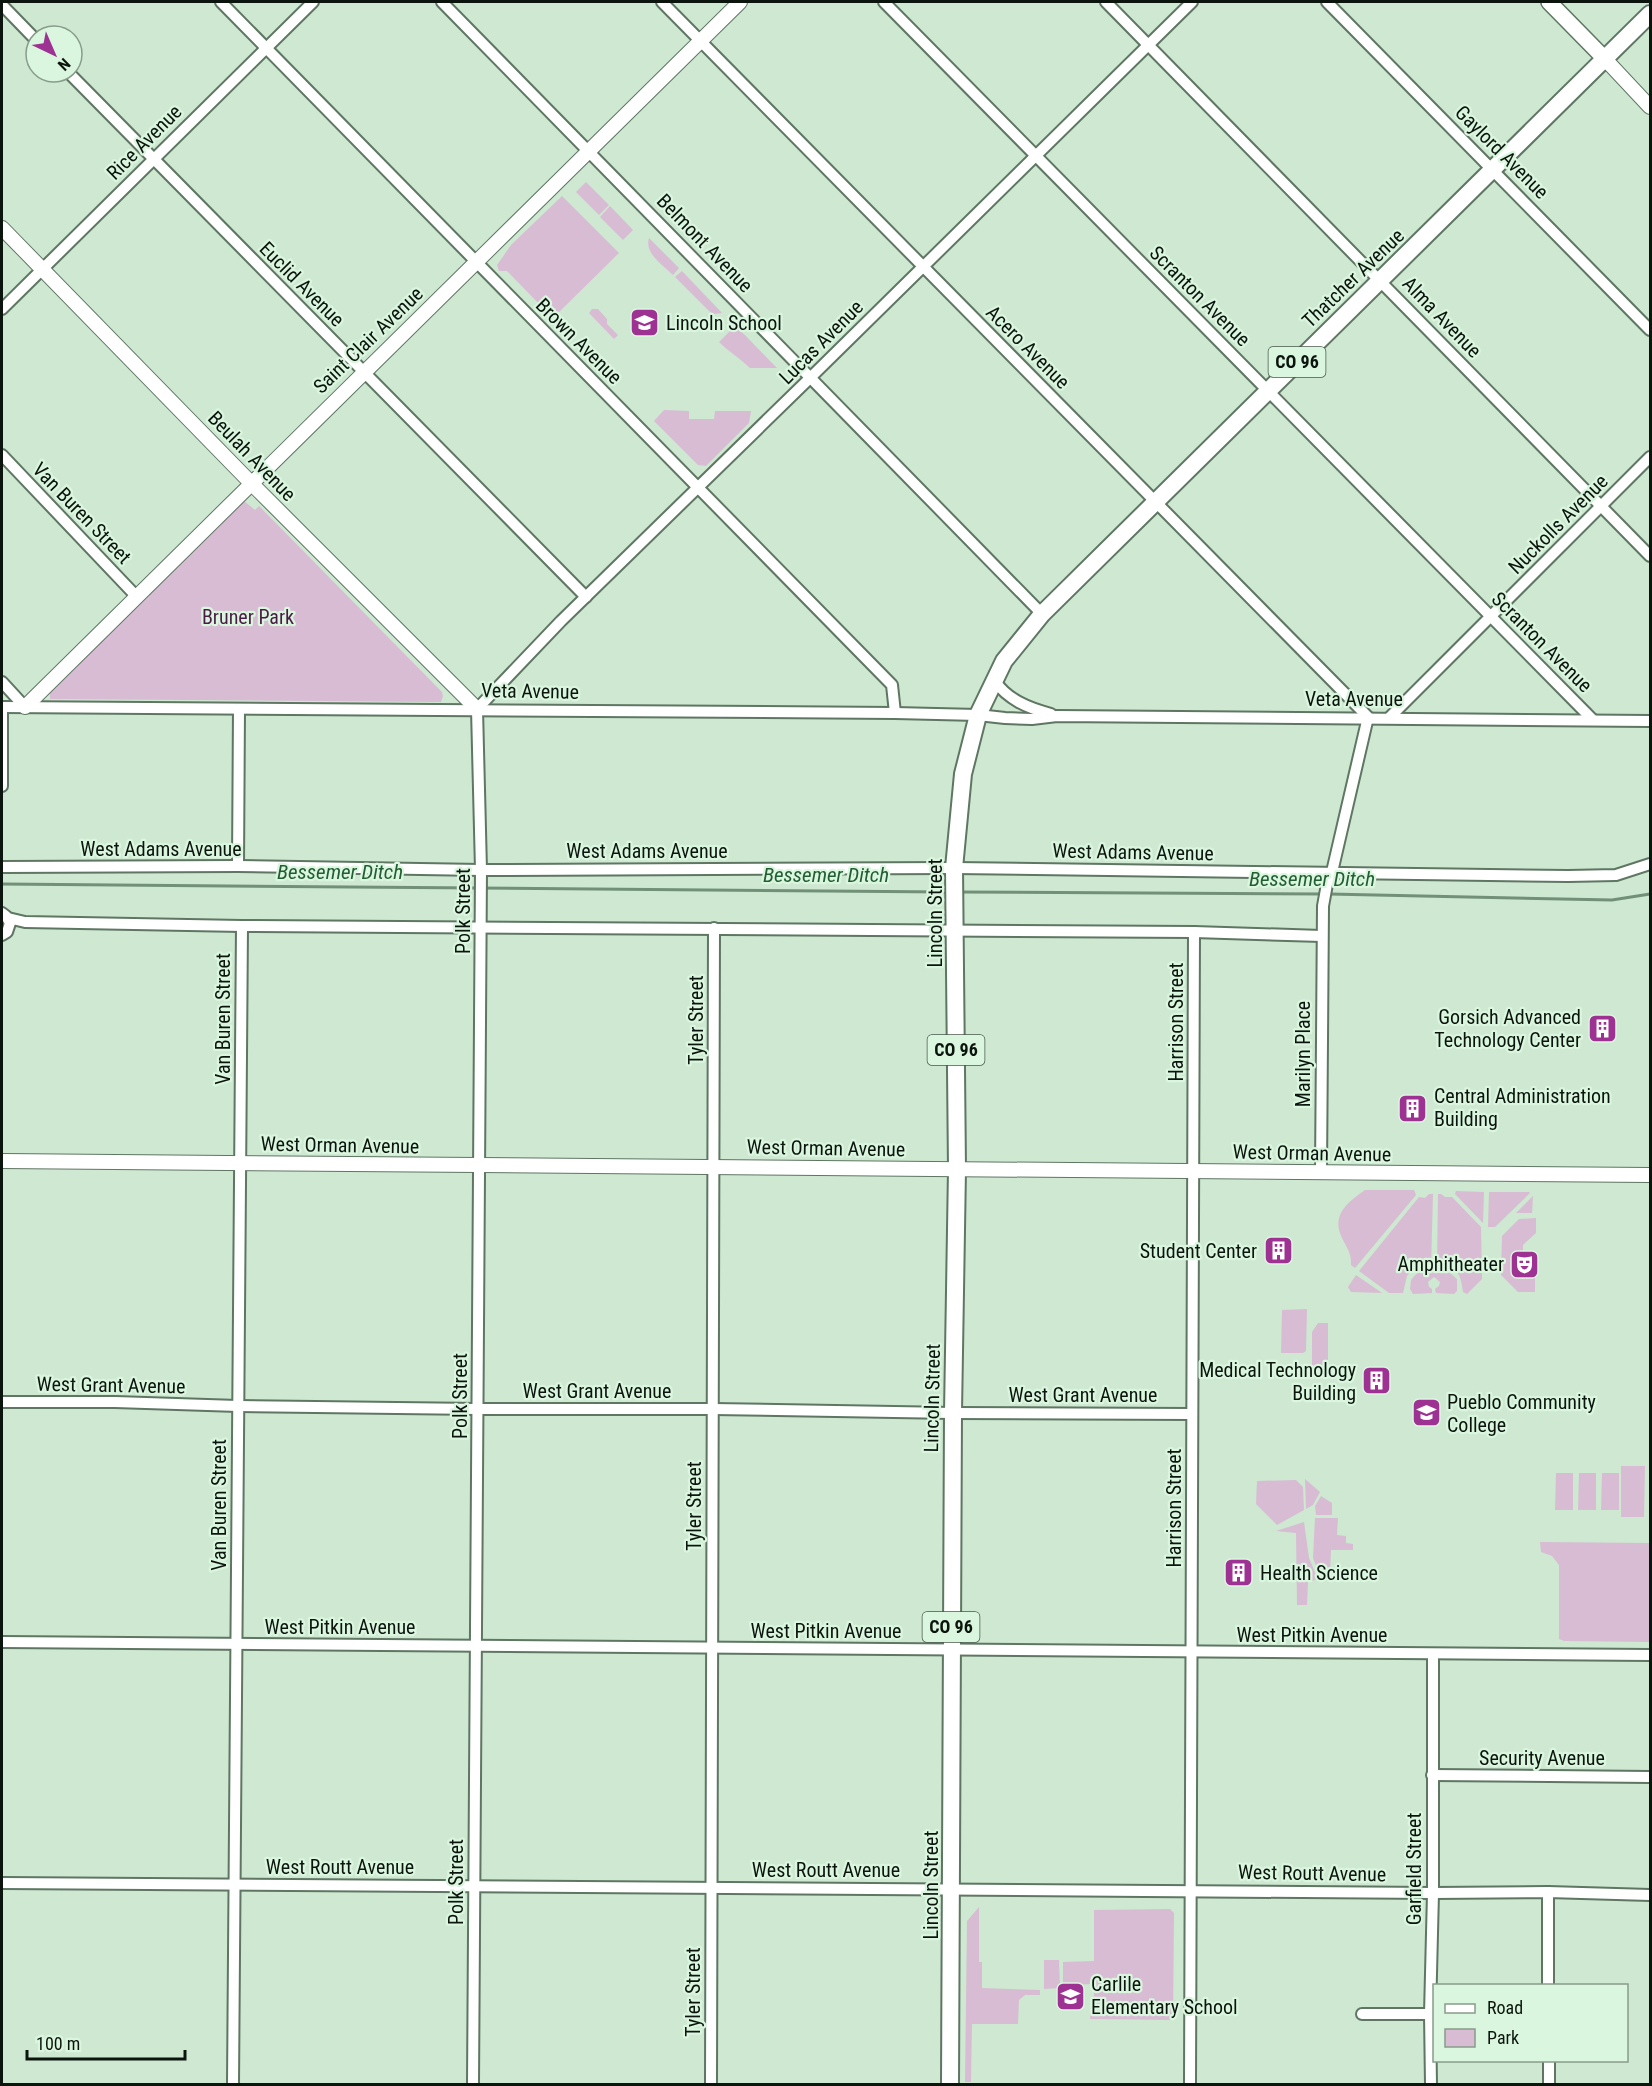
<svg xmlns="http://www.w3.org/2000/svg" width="1652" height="2086" font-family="'Roboto Condensed',sans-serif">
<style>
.green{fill:#d8bcd3}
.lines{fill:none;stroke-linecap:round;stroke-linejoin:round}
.stream{stroke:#729077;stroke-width:3}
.minor-casing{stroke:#5e7662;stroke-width:14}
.tertiary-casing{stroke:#5e7662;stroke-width:16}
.secondary-casing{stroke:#5e7662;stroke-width:18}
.primary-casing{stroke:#5e7662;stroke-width:20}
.minor{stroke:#fff;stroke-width:10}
.tertiary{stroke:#fff;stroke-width:14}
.secondary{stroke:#fff;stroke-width:15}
.primary{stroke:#fff;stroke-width:16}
.labels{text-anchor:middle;stroke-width:4.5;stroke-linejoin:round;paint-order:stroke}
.shield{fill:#dbf6df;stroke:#49584c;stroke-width:1.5}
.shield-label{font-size:18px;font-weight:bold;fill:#0b150d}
.street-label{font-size:20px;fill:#0b150d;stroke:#dbf6df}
.poi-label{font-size:20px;fill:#0b150d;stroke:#dbf6df;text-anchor:start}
.park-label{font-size:20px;fill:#4b1b45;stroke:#dbf6df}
.water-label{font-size:21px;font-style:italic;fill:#225d33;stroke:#dbf6df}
</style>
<rect width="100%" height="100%" fill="#cee8d2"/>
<!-- green -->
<g class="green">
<path d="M 586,182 L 609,205 L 599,215 L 576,192 Z"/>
<path d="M 562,196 L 619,253 L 553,318 L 546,318 L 543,314 L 543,308 L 507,271 L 499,271 L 497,265 L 511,245 Z"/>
<path d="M 610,206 L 633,230 L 623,240 L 600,217 Z"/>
<path d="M 649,238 L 679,268 L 673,275 C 663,265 644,253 649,238 Z"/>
<path d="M 682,271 L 722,313 L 713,314 L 709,311 L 675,277 Z"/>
<path d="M 592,309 L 598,309 L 607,319 L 607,324 L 618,335 L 614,339 L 589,313 Z"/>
<path d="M 734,327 L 737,327 L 777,368 L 750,368 C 740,358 729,352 719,342 Z"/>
<path d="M 664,410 L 689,411 L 689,419 L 714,419 L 715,411 L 751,411 L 749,423 L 706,466 L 698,465 L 654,421 Z"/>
<path d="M 244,501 L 255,510 L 259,506 L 442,692 L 443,696 L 441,702 L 50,699 L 50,693 Z"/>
<path d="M 1365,1190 L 1414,1190 L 1416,1195 L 1355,1268 L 1351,1265 C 1352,1251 1344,1245 1340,1233 C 1333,1212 1351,1200 1365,1190 Z"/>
<path d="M 1456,1191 L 1484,1192 L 1483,1223 L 1455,1194 Z"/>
<path d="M 1489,1192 L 1529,1192 L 1530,1193 L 1495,1227 L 1488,1227 Z"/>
<path d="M 1429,1194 L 1433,1194 L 1431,1267 L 1412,1270 L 1407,1276 L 1403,1293 L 1389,1293 L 1359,1271 L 1419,1197 L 1425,1198 Z"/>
<path d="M 1438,1194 L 1441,1194 L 1445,1197 L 1452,1197 L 1481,1227 L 1482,1279 L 1467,1294 L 1463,1292 C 1460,1271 1458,1268 1437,1267 Z"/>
<path d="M 1533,1196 L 1532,1213 L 1516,1213 Z"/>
<path d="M 1536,1218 L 1536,1233 L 1523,1245 L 1523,1266 L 1535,1277 L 1535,1292 L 1518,1292 L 1501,1275 L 1502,1236 L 1519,1219 Z"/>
<path d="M 1418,1272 L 1450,1273 L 1457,1279 L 1457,1291 L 1454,1294 L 1436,1293 L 1435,1289 L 1439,1286 L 1440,1282 L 1434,1277 L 1428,1282 L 1429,1287 L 1432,1289 L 1432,1293 L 1413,1294 L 1410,1289 L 1411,1280 Z"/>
<path d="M 1356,1275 L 1382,1293 L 1351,1292 L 1348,1287 Z"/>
<path d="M 1307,1309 L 1306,1351 L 1303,1353 L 1281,1353 L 1282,1310 Z"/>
<path d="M 1318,1323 L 1328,1323 L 1328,1366 L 1312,1366 L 1312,1332 Z"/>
<path d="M 1621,1466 L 1645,1466 L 1644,1517 L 1621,1517 Z"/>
<path d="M 1556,1473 L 1573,1473 L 1573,1510 L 1555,1510 Z"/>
<path d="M 1579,1473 L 1596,1473 L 1596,1510 L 1578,1510 Z"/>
<path d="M 1602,1473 L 1619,1473 L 1619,1510 L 1601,1510 Z"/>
<path d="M 1305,1479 L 1320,1492 L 1313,1505 L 1306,1509 Z"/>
<path d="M 1296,1480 L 1303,1487 L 1304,1510 L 1277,1525 L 1256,1504 L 1257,1481 Z"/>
<path d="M 1321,1496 L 1332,1503 L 1332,1515 L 1316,1515 L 1315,1506 Z"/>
<path d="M 1315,1518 L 1338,1518 L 1337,1535 L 1346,1536 L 1346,1543 L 1353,1544 L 1353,1550 L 1331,1550 L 1330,1574 L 1319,1573 L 1313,1558 Z"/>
<path d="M 1304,1522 L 1309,1558 L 1317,1577 L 1316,1580 L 1308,1581 L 1307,1605 L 1297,1605 L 1296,1533 L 1276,1531 Z"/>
<path d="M 1540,1542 L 1650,1543 L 1650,1642 L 1564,1641 L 1559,1639 L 1559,1565 L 1552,1556 L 1541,1552 Z"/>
<path d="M 979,1907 L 979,1962 L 982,1962 L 982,1988 L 1040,1990 L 1040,1995 L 1025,1995 L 1019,2000 L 1018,2024 L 972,2024 L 971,2082 L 965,2082 L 967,1921 Z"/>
<path d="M 1170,1909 L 1174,1913 L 1173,2020 L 1090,2019 L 1091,2004 L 1094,2004 L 1094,1984 L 1063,1985 L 1063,1962 L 1094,1961 L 1094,1910 Z"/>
<path d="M 1044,1960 L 1059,1960 L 1060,1988 L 1044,1989 Z"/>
</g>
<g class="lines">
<!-- stream -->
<g class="stream">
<path d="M 2,884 L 947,892"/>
<path d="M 960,892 L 1322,894"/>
<path d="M 1329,894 L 1612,900 L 1650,894"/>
</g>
<defs>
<g id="minor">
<path d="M 221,2 L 892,685 L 895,713"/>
<path d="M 442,2 L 1042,614"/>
<path d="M 662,2 L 1368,717 L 1332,872 L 1327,884 L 1323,906 L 1321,1173"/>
<path d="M 884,2 L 1592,719"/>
<path d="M 1106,2 L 1650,556"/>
<path d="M 1327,2 L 1650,330"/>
<path d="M 2,5 L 36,40"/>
<path d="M 68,72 L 586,597"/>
<path d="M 2,309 L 313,2"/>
<path d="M 2,455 L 137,597"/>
<path d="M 994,680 C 1008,700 1028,708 1051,714"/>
<path d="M 2,682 L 25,707"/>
<path d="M 2,707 L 895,713 L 978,715 L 1005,718 L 1032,719 L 1057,716 L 1650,721"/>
<path d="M 1389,718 L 1650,457"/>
<path d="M 2,786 L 2,707"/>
<path d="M 238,866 L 239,709"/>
<path d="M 2,867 L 238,866 L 481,870 L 954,868 L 1568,876 L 1616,875 L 1650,864"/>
<path d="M 2,913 L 6,916 L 10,923 L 7,932 L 2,935"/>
<path d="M 8,918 L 25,922 L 242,926 L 1194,932 L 1322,936"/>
<path d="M 2,1402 L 115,1402 L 238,1406 L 478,1409 L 713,1409 L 953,1413 L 1192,1414"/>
<path d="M 2,1642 L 1650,1655"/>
<path d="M 1432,1775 L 1650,1777"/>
<path d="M 2,1883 L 1433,1893 L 1548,1892 L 1650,1895"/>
<path d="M 1548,1892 L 1548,1986"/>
<path d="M 1362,2014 L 1430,2014"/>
<path d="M 1549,2060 L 1549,2084"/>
<path d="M 233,2084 L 242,926"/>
<path d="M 473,2084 L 481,870 L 477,709 L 561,621 L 810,378 L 1192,2"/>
<path d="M 711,2084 L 714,928"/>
<path d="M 1190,2084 L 1194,932"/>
<path d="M 1431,2084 L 1430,2014 L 1433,1893 L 1433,1654"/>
</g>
<g id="tertiary">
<path d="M 1605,59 L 1650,107"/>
<path d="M 2,228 L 252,484 L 477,709"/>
<path d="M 25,707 L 740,2"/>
<path d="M 2,1161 L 1650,1175"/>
</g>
<path id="secondary" d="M 1549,2 L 1605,59"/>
<path id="primary" d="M 950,2084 L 953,1413 L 957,1169 L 954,868 L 963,774 L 978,715 L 1004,661 L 1042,614 L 1650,14"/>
</defs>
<!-- minor casing -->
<use href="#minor" class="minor-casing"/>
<!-- tertiary casing -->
<use href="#tertiary" class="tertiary-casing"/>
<!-- secondary casing -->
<use href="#secondary" class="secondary-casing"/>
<!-- primary casing -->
<use href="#primary" class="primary-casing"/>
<!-- minor -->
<use href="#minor" class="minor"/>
<!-- tertiary -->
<use href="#tertiary" class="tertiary"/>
<!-- secondary -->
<use href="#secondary" class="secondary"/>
<!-- primary -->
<use href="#primary" class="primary"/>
</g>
<!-- icons -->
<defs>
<symbol id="school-square" viewBox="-11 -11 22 22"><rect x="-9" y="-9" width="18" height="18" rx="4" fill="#9d3292" stroke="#dbf6df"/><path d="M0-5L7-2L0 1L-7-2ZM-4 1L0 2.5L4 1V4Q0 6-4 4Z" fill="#fff"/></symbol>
<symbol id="building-square" viewBox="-11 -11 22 22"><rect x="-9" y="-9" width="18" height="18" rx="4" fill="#9d3292" stroke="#dbf6df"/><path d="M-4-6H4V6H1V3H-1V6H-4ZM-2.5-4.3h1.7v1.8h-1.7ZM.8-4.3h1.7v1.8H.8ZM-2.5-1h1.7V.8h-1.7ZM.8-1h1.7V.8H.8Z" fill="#fff"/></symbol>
<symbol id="theatre-square" viewBox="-11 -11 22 22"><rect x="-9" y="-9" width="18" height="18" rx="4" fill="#9d3292" stroke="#dbf6df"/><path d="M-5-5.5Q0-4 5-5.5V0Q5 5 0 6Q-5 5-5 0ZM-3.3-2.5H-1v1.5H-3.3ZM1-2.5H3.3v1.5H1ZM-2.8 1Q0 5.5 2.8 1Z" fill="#fff"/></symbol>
<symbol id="university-square" viewBox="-11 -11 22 22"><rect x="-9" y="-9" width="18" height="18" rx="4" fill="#9d3292" stroke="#dbf6df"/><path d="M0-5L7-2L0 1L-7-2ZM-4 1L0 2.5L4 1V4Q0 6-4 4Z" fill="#fff"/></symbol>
</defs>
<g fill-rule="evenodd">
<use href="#school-square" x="628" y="306" width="33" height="33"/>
<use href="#building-square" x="1586" y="1012" width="33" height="33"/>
<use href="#building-square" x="1396" y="1092" width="33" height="33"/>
<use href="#building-square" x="1262" y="1234" width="33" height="33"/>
<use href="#theatre-square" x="1508" y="1248" width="33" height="33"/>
<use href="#building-square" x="1360" y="1364" width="33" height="33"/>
<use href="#university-square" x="1410" y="1396" width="33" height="33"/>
<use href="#building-square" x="1222" y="1556" width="33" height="33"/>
<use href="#school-square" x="1054" y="1980" width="33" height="33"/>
</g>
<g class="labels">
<!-- shield labels -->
<g class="shield">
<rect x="1268.5" y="347" width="57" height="30" rx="4.5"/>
<rect x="927.5" y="1035" width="57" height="30" rx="4.5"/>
<rect x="922.5" y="1612" width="57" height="30" rx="4.5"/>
</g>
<g class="shield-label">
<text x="1297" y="368">CO 96</text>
<text x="956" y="1056">CO 96</text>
<text x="951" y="1633">CO 96</text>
</g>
<!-- street labels -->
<g class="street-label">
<text transform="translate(144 142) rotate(-45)" y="7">Rice Avenue</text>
<text transform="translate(1502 152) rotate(45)" y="7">Gaylord Avenue</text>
<text transform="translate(705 243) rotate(46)" y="7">Belmont Avenue</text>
<text transform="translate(1353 278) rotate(-44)" y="7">Thatcher Avenue</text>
<text transform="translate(302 284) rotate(45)" y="7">Euclid Avenue</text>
<text transform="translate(1200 296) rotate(45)" y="7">Scranton Avenue</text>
<text transform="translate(1442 317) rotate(46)" y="7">Alma Avenue</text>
<text transform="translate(368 340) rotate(-44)" y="7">Saint Clair Avenue</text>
<text transform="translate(579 341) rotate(45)" y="7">Brown Avenue</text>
<text transform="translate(821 342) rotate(-45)" y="7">Lucas Avenue</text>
<text transform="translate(1028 347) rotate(45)" y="7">Acero Avenue</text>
<text transform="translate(252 456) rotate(46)" y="7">Beulah Avenue</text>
<text transform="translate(82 513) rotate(46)" y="7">Van Buren Street</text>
<text transform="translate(1558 524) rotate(-45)" y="7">Nuckolls Avenue</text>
<text transform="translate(1542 642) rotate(45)" y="7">Scranton Avenue</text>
<text transform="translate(530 691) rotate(1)" y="7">Veta Avenue</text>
<text x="1354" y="706">Veta Avenue</text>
<text x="161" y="856">West Adams Avenue</text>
<text x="647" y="858">West Adams Avenue</text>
<text transform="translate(1133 852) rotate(1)" y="7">West Adams Avenue</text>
<text transform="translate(463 911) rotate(-90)" y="7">Polk Street</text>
<text transform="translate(935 913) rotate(-90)" y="7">Lincoln Street</text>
<text transform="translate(223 1019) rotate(-90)" y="7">Van Buren Street</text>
<text transform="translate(696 1020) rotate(-90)" y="7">Tyler Street</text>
<text transform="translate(1176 1022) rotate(-90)" y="7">Harrison Street</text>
<text transform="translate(1303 1054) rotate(-90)" y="7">Marilyn Place</text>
<text transform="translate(340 1145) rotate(1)" y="7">West Orman Avenue</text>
<text transform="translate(826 1148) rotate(1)" y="7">West Orman Avenue</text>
<text transform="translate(1312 1153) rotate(1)" y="7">West Orman Avenue</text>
<text transform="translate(111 1385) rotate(1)" y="7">West Grant Avenue</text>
<text x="597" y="1398">West Grant Avenue</text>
<text x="1083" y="1402">West Grant Avenue</text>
<text transform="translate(460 1396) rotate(-90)" y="7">Polk Street</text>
<text transform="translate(932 1398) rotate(-89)" y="7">Lincoln Street</text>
<text transform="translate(219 1505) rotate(-90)" y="7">Van Buren Street</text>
<text transform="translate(694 1506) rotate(-90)" y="7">Tyler Street</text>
<text transform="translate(1174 1508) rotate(-90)" y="7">Harrison Street</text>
<text x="340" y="1634">West Pitkin Avenue</text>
<text x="826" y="1638">West Pitkin Avenue</text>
<text x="1312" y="1642">West Pitkin Avenue</text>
<text x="1542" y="1765">Security Avenue</text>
<text x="340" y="1874">West Routt Avenue</text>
<text transform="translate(1414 1869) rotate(-90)" y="7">Garfield Street</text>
<text x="826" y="1877">West Routt Avenue</text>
<text transform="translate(1312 1873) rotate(1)" y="7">West Routt Avenue</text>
<text transform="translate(456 1882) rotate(-90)" y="7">Polk Street</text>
<text transform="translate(931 1885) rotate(-90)" y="7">Lincoln Street</text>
<text transform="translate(693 1992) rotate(-90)" y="7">Tyler Street</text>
</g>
<!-- poi labels -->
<g class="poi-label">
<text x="666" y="330">Lincoln School</text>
<text x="1581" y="1024" text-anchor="end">Gorsich Advanced<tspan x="1581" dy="23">Technology Center</tspan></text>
<text x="1434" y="1103">Central Administration<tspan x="1434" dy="23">Building</tspan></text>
<text x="1257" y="1258" text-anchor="end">Student Center</text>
<text x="1504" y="1271" text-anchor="end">Amphitheater</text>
<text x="1356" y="1377" text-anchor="end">Medical Technology<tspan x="1356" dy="23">Building</tspan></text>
<text x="1447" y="1409">Pueblo Community<tspan x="1447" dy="23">College</tspan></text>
<text x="1260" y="1580">Health Science</text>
<text x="1091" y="1991">Carlile<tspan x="1091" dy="23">Elementary School</tspan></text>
</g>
<!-- park labels -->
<g class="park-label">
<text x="248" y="624">Bruner Park</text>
</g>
<!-- water labels -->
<g class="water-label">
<text x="340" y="879">Bessemer Ditch</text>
<text x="826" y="882">Bessemer Ditch</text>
<text x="1312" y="886">Bessemer Ditch</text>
</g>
</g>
<!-- border -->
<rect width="1652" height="2086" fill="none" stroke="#0b150d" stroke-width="6"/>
<!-- legend -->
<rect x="1433" y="1984" width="195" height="78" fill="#dbf6df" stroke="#889c8b" stroke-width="1.5"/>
<rect x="1445" y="2004" width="30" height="9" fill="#ffffff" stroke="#889c8b" stroke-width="1.5"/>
<text x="1487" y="2014" font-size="18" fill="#0b150d">Road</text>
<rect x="1445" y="2029" width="30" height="18" fill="#d8bcd3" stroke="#889c8b" stroke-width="1.5"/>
<text x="1487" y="2044" font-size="18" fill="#0b150d">Park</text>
<!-- north arrow -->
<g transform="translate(54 54) rotate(136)"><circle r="28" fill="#dbf6df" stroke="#889c8b" stroke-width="1.5"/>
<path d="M0-4.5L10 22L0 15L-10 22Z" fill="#9d3292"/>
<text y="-9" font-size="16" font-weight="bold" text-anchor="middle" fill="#0b150d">N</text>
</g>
<!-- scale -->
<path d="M27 2050v9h158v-9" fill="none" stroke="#0b150d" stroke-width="3"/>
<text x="36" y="2050" font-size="18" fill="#0b150d" stroke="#dbf6df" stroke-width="4.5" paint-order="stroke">100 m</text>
</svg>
